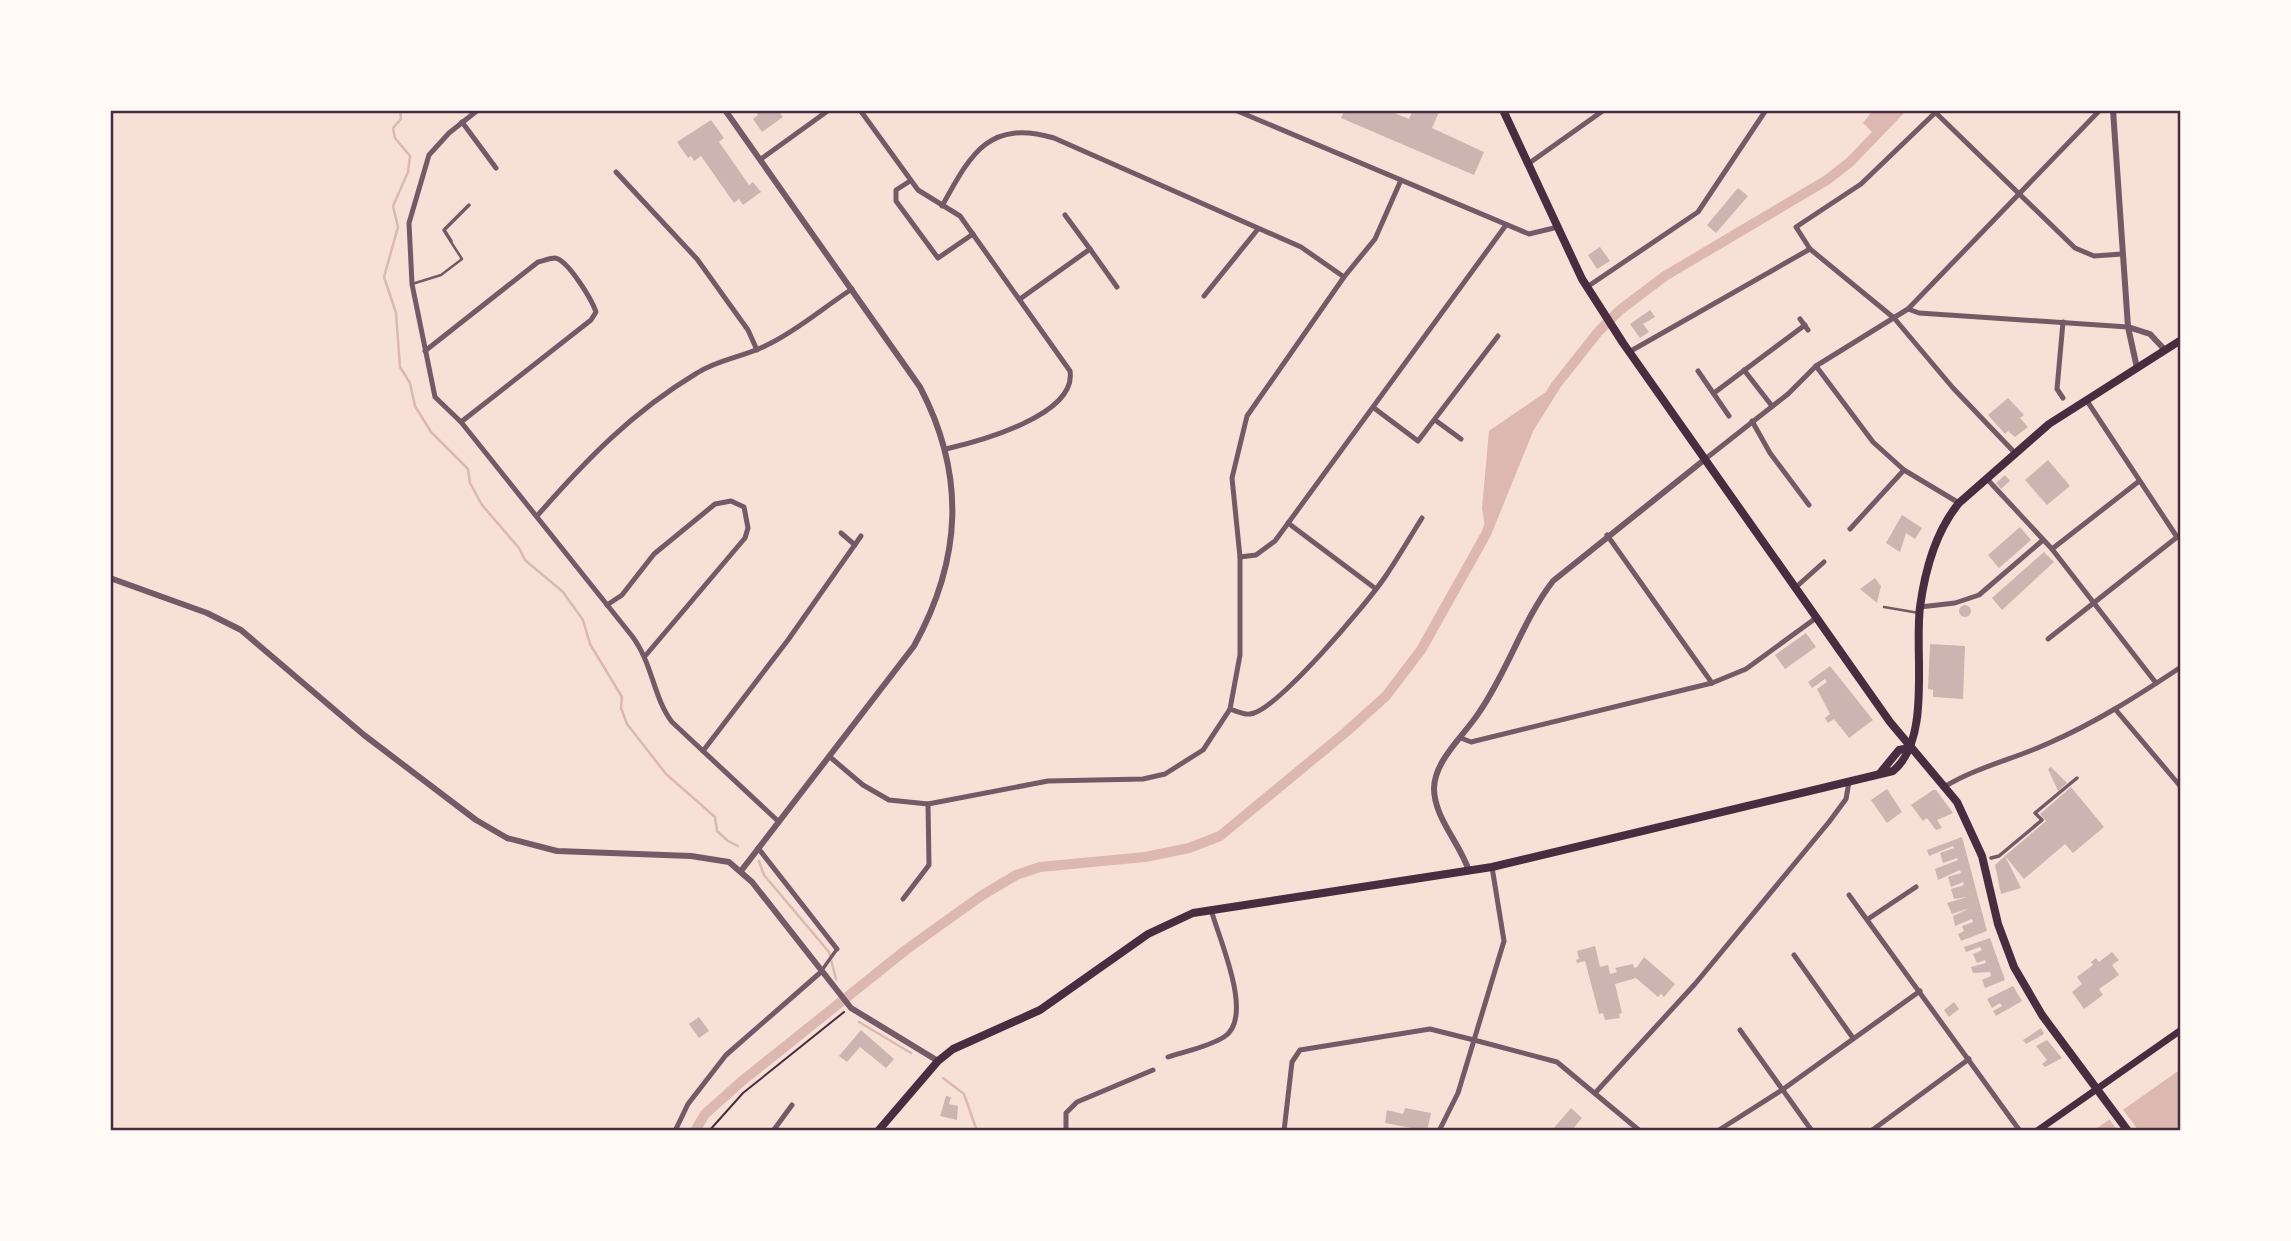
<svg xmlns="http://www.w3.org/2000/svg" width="2291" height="1241" font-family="Georgia,serif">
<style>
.water{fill:#dcb8b0}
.pier{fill:#f7e1d7}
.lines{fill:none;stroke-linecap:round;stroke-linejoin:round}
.stream{stroke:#dcb8b0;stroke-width:2.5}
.canal{stroke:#dcb8b0;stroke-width:10}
.building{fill:#ccb4b1}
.path{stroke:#4a2c40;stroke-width:2}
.service{stroke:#755966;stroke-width:2.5}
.pedestrian{stroke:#755966;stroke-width:3.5}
.minor{stroke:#755966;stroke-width:5}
.tertiary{stroke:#755966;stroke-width:6}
.secondary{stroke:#4a2c40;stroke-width:7}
.primary{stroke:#4a2c40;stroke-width:8}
.trunk{stroke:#4a2c40;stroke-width:8}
.neatline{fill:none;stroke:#4a2c40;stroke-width:2.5}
</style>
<rect width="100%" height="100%" fill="#f7e1d7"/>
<!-- water -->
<g class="water">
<path d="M 1873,110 L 1900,110 L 1876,136 L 1863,123 Z"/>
<path d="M 1556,385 L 1529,428 L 1486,534 L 1482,508 L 1489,431 Z"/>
<path d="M 2181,1069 L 2181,1131 L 2093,1131 Z"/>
</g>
<!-- pier -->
<path class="pier" d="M 2121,1107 L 2139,1131 L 2118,1131 L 2107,1116 Z"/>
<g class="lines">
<!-- stream -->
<g class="stream">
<path d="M 400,110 L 401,119 L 393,128 L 395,138 L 410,156 L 408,172 L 393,206 L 398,227 L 384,277 L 396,313 L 400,367 L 410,383 L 415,406 L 431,432 L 468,469 L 470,483 L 482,505 L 519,548 L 525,560 L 563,592 L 583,620 L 590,644 L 622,697 L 621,708 L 627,724 L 666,774 L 715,817 L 717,831 L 728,841 L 738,846"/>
<path d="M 759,861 L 764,875 L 829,952 L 836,979"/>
<path d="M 859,1022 L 911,1053"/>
<path d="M 943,1078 L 964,1094 L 977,1131"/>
</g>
<!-- canal -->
<path class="canal" d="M 695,1131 L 705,1114 L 742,1081 L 907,949 L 981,896 L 1016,875 L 1040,867 L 1145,857 L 1189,848 L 1220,836 L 1346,732 L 1386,696 L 1421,650 L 1486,534 L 1529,428 L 1556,385 L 1598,332 L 1620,310 L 1665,276 L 1827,180 L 1850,162 L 1900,110"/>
</g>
<!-- building -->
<g class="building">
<path d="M 755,110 L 778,110 L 783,117 L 762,132 L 753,119 L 758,115 Z"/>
<path d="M 1345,110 L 1387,110 L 1409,119 L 1413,110 L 1440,110 L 1432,128 L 1484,152 L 1474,175 L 1341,118 Z"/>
<path d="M 711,120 L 724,138 L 719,142 L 749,185 L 753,182 L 761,192 L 743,205 L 739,199 L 734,203 L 701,156 L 694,161 L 691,156 L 688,158 L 677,142 Z"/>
<path d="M 1738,188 L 1748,196 L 1716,233 L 1707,225 Z"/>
<path d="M 1600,247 L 1610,261 L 1597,269 L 1588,255 Z"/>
<path d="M 1650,310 L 1655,317 L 1643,324 L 1649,332 L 1640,338 L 1630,324 Z"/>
<path d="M 2008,398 L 2024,415 L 2020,418 L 2028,427 L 2015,437 L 2008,431 L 2005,434 L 1988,415 Z"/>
<path d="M 2048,460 L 2070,486 L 2047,505 L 2025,480 Z"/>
<path d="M 2005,475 L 2010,481 L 2001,489 L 1996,483 Z"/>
<path d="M 1902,515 L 1922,528 L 1915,539 L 1906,533 L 1900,552 L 1886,543 Z"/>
<path d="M 2020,527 L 2031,540 L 1999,568 L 1988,555 Z"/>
<path d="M 2044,552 L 2054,562 L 2002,610 L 1992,598 Z"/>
<path d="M 1875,578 L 1881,586 L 1877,603 L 1860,589 Z"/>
<circle cx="1965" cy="611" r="6"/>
<path d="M 1806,633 L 1816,647 L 1785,669 L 1775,655 Z"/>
<path d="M 1930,644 L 1965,646 L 1963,699 L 1933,697 L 1933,690 L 1928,689 Z"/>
<path d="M 1830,666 L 1873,720 L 1849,738 L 1834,719 L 1828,723 L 1825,718 L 1830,714 L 1817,689 L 1827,682 L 1825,679 L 1812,688 L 1808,682 Z"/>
<path d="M 2051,767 L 2067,783 L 2058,791 L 2048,769 Z"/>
<path d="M 2071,787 L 2104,827 L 2073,853 L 2065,844 L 2024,879 L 2005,856 L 2046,821 L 2040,814 Z"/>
<path d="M 1887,789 L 1902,812 L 1887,823 L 1871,800 Z"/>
<path d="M 1933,790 L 1936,790 L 1953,813 L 1937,820 L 1942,828 L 1936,830 L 1927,818 L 1923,821 L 1911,805 Z"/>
<path d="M 1962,837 L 1987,931 L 1961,941 L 1958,934 L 1964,931 L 1962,926 L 1973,922 L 1972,919 L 1955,926 L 1953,916 L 1970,908 L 1952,914 L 1947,903 L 1967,897 L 1954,899 L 1951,889 L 1964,885 L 1963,882 L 1951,887 L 1948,877 L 1961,873 L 1960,870 L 1938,880 L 1935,869 L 1958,860 L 1957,858 L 1943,863 L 1940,853 L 1954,848 L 1953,846 L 1929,856 L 1927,850 Z"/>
<path d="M 2005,856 L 2021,888 L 2001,894 L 1995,865 Z"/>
<path d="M 1990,938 L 2005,980 L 1985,988 L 1982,980 L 1991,976 L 1990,972 L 1973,973 L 1971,967 L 1986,963 L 1985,960 L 1977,963 L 1973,954 L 1982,950 L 1980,947 L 1966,952 L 1964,947 Z"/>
<path d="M 1595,946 L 1600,967 L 1608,965 L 1610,974 L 1617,972 L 1615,968 L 1633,964 L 1634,968 L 1637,967 L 1644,957 L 1675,984 L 1664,997 L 1661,994 L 1658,997 L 1636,978 L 1615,984 L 1622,1013 L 1619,1014 L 1620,1018 L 1605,1020 L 1603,1013 L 1599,1014 L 1585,961 L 1577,963 L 1576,960 L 1579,959 L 1577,951 Z"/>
<path d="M 2112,952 L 2119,960 L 2112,965 L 2119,975 L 2099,989 L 2103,995 L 2084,1009 L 2072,992 L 2082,984 L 2077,977 L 2093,965 L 2091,962 L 2096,958 L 2099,962 Z"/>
<path d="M 2013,986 L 2022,1001 L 1996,1016 L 1993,1011 L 2002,1006 L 2000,1003 L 1992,1008 L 1987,999 Z"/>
<path d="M 1954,1002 L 1959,1009 L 1949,1017 L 1944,1010 Z"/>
<path d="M 699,1017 L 709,1031 L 699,1038 L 689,1024 Z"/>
<path d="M 2041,1028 L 2044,1034 L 2026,1044 L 2023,1040 Z"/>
<path d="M 861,1030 L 894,1059 L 886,1068 L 860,1047 L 847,1062 L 839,1056 Z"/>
<path d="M 2047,1040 L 2062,1058 L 2045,1067 L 2042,1064 L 2047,1060 L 2036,1046 Z"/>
<path d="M 946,1096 L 951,1097 L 949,1104 L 958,1106 L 957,1120 L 940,1116 Z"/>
<path d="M 1405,1108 L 1431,1113 L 1427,1131 L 1385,1123 L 1387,1110 L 1403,1114 Z"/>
<path d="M 1571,1108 L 1582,1118 L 1571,1131 L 1555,1131 L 1553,1129 Z"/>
</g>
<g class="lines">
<!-- path -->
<path class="path" d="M 709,1131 L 743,1093 L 844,1012"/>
<!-- service -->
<g class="service">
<path d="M 412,284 L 441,275 L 462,259 L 451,242"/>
<path d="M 1884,607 L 1919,613"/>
</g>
<!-- pedestrian -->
<g class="pedestrian">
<path d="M 451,241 L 444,230 L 469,205"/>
<path d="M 1991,858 L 1999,856 L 2042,820 L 2035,813 L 2077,778"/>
<path d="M 822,970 L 837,949"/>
</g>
<!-- minor -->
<g class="minor">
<path d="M 478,110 L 449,133 L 429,155 L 409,223 L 412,284 L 435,397 L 461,422 L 632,636 C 653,664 653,697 672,722 L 779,822"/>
<path d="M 860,110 L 918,190 L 960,216 L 1070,371 C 1077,415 980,441 946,449"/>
<path d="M 1235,110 L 1529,234 L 1558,227"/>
<path d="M 1938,110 L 1861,184 L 1796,227 L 1810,249 L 1894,318 L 1953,388 L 2015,453"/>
<path d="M 1936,113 L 2075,248 L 2094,256 L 2122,254"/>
<path d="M 462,122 L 496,168"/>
<path d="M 761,159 L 829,110"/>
<path d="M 1528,164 L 1604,110"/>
<path d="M 616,172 L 697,259 L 748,330 L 757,350"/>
<path d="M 910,181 L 896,190 L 896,201 L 938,258 L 973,234"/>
<path d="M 942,206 C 971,154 988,119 1054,138 L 1301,247 L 1344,277"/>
<path d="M 1065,215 L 1090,249"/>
<path d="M 1587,287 L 1698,212 L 1766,110"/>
<path d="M 1204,296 L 1258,229"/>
<path d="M 1020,299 L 1090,249 L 1117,287"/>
<path d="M 1908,309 L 1919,313 L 2128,327"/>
<path d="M 1800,319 L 1808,330"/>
<path d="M 2063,322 L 2057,389 L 2063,398"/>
<path d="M 425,351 L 538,262 C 543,261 550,258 555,258 C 568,260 592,300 596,312 L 591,320 L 461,422"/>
<path d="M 1629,352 L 1810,249"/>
<path d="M 1816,366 L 1873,442 L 1904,470 L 1959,503"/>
<path d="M 1744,370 L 1772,406"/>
<path d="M 1698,371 L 1729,416"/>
<path d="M 1714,393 L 1805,325"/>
<path d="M 2087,401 L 2177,537"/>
<path d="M 1374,408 L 1418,441 L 1498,336"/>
<path d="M 1435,420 L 1461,439"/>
<path d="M 1752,421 L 1770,453 L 1809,505"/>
<path d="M 1704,460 L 1788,394 L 1816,366 L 1908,309 L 2100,110"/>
<path d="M 1987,479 L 2052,549 L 2156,683"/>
<path d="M 537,516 C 586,460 632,412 697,373 C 719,359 744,357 767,345 C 797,331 824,307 852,289"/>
<path d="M 1288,523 L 1376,589"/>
<path d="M 1850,529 L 1904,470"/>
<path d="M 841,533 L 855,545"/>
<path d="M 1607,535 L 1712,683"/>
<path d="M 2052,549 L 2138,482"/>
<path d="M 1240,557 L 1256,555 L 1275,541 L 1506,225"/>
<path d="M 1795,588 L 1824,562"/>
<path d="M 607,605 L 622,595 L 654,554 L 715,504 L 731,501 L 744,507 L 748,528 L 745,538 L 646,655"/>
<path d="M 1920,607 L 1955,603 L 1979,595 L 2043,540"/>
<path d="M 2048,639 L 2181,534"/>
<path d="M 1230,709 C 1236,711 1244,715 1250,714 C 1276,712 1368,602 1385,577 C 1398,558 1410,537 1422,518"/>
<path d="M 2115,709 L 2181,787"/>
<path d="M 1461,738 L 1471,742 L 1712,683 L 1746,669 L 1816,618"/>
<path d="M 703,751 L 788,640 L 861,536"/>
<path d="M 830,757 L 863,785 L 889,800 L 928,804 L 1048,781 L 1143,779 L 1165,774 L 1203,750 L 1230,709 L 1240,655 L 1240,557 L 1232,478 L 1247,416 L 1344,277 L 1375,239 L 1401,180"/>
<path d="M 1944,787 C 1977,767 2014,759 2049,743 C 2095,723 2139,695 2181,667"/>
<path d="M 758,848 L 837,949"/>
<path d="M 1849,895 L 2020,1131"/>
<path d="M 903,899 L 929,865 L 928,804"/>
<path d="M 1868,919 L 1916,887"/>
<path d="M 1794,955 L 1853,1038"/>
<path d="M 1740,1030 L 1812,1131"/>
<path d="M 1168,1057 C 1186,1051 1208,1047 1224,1037 C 1256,1017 1217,935 1211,909"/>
<path d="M 1596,1092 L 1695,984 L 1829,822 L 1846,799 L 1849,782"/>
<path d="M 1719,1130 L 1782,1090 L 1920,991"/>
<path d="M 675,1131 L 688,1104 L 726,1055 L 821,972"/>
<path d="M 773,1131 L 792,1105"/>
<path d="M 1066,1131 L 1066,1113 L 1077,1102 L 1153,1070"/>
<path d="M 1284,1131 L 1292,1062 L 1300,1050 L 1430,1029 L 1474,1040 L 1557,1062 L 1640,1131"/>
<path d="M 1439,1131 L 1458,1093 L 1504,941 L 1492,867"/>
<path d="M 1871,1131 L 1969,1059"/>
</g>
<!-- tertiary -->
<g class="tertiary">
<path d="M 725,110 L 920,387 C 966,475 962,559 914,646 L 741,871"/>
<path d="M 2113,110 L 2128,327 L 2137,368"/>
<path d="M 2128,327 L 2150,334 L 2164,349"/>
<path d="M 110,578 L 207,613 L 241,630 L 364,735 L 476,820 L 507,838 L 557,851 L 691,856 L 729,862 L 752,882 L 851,1008 L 938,1061"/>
<path d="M 1469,871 C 1460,843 1434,818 1434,788 C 1435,759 1465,735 1480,711 C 1508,670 1523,620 1553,581 L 1704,460"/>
</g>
<!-- secondary -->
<path class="secondary" d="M 2037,1131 L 2181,1030"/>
<!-- primary -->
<g class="primary">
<path d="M 1881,772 L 1899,750 L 1909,748"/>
<path d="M 878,1131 L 938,1061 L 953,1049 L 1040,1010 L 1148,934 L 1193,913 L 1492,867 L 1893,771 C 1932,739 1914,653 1920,607 C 1925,570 1935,532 1959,503 L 2049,424 L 2181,340"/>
</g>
<!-- trunk -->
<path class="trunk" d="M 1503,110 L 1582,279 L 1623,343 L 1890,722 L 1957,802 L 1982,856 L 1998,924 L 2014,967 L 2042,1015 L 2128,1131"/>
</g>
<!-- border -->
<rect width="2291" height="1241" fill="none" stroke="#fffaf5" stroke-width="224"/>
<rect x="112" y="112" width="2067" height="1017" class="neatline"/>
</svg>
